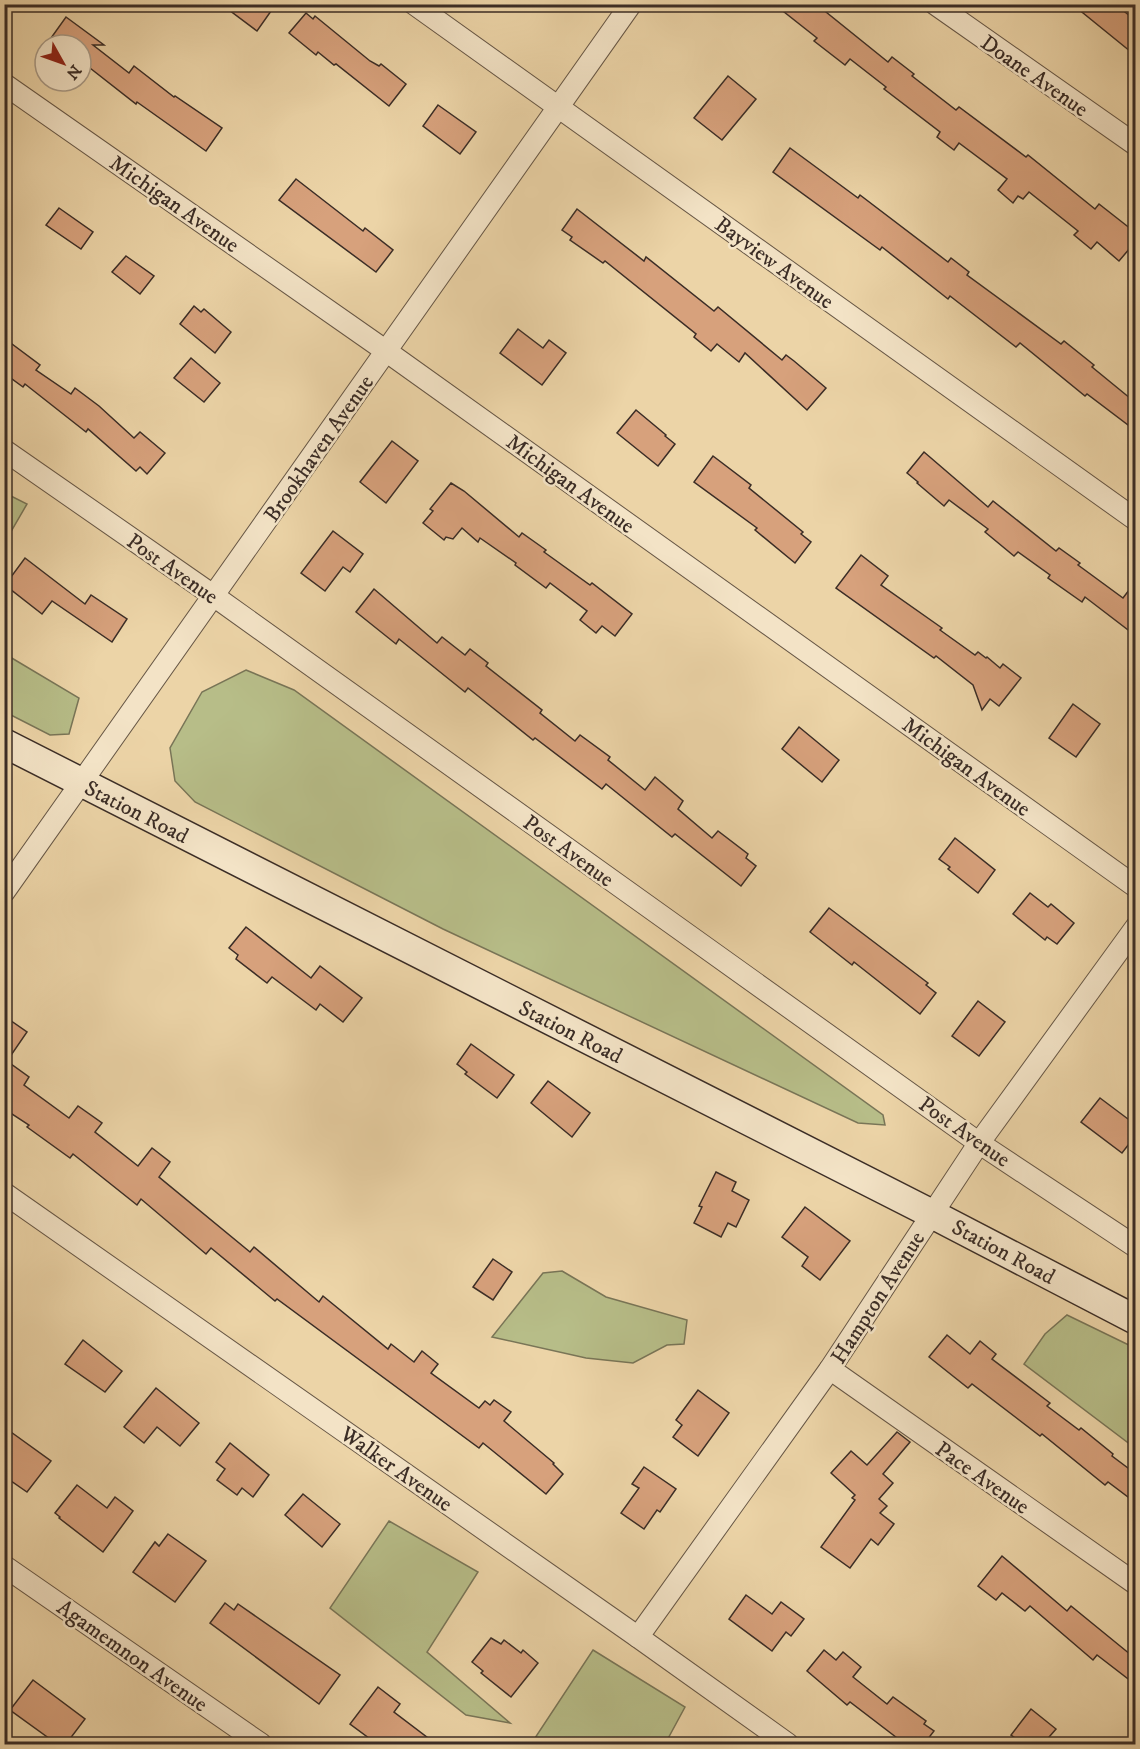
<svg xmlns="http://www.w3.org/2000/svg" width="1140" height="1749" font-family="'IM FELL DW Pica',serif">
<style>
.green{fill:#b7bd88;stroke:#797557;stroke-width:1.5}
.building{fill:#d7a17c;stroke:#3b2d26;stroke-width:1.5}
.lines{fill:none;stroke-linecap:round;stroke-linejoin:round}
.minor-casing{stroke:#675746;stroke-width:23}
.secondary-casing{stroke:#3b2d26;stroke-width:31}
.minor{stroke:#f3e3c6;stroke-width:21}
.secondary{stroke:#f3e3c6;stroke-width:28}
.labels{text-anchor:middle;stroke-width:5;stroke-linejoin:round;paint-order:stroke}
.street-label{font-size:22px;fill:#3b2d26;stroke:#f3e3c6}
</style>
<rect width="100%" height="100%" fill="#ecd4a7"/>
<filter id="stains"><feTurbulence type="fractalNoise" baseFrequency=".00333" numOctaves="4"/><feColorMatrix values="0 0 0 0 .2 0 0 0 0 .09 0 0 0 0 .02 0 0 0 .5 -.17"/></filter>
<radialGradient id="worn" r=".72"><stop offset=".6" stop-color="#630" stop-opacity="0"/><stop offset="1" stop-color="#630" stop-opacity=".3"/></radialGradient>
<!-- green -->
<g class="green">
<path d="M 5,493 L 27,504 L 5,542 Z"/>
<path d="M 5,654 L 79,698 L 69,734 L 50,735 L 5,712 Z"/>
<path d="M 246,670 L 294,690 L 883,1115 L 885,1125 L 858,1123 L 443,929 L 195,802 L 175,781 L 170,748 L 202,692 Z"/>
<path d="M 562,1271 L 606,1297 L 687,1320 L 684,1344 L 667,1345 L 633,1363 L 586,1358 L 492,1337 L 543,1273 Z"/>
<path d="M 1067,1315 L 1135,1348 L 1135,1448 L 1024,1364 L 1045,1334 Z"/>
<path d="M 389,1521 L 478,1572 L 427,1652 L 510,1723 L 466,1715 L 330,1608 Z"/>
<path d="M 593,1650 L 685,1707 L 665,1744 L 531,1744 Z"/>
</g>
<!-- building -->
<g class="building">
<path d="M 221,4 L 276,4 L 257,31 Z"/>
<path d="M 774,4 L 816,4 L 888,62 L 892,57 L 914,74 L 912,76 L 956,110 L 959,107 L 1026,157 L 1028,155 L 1095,209 L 1099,204 L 1136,233 L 1136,241 L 1119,261 L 1097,242 L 1091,249 L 1074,235 L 1078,231 L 1029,192 L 1023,199 L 1018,196 L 1013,203 L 998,190 L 1007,179 L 959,143 L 954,150 L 937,137 L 940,132 L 884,89 L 886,87 L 850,59 L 845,65 L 814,41 L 817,38 Z"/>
<path d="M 1072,4 L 1115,4 L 1136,21 L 1136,56 Z"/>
<path d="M 306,13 L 313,19 L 315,16 L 370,61 L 379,66 L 381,64 L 406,84 L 389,106 L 336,64 L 334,65 L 318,52 L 316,55 L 289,33 Z"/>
<path d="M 66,17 L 104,45 L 93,45 L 129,73 L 134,66 L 174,97 L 175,96 L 222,128 L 206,151 L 137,102 L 136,104 L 81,61 L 81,45 L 46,45 Z"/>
<path d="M 728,76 L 756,99 L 722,140 L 694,118 Z"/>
<path d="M 438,105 L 476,132 L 460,154 L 423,126 Z"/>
<path d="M 790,148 L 858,198 L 860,195 L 948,262 L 951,258 L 969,272 L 967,275 L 1061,344 L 1064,341 L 1094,365 L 1092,367 L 1136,403 L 1136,431 L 1087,394 L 1085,396 L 1020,343 L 1016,347 L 950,296 L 948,299 L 882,247 L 880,250 L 773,172 Z"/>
<path d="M 296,179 L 363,231 L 365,228 L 393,250 L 376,272 L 279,200 Z"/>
<path d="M 59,208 L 93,232 L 81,249 L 46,225 Z"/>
<path d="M 577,209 L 644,261 L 646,257 L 714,311 L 718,307 L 782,360 L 786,355 L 794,361 L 826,388 L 807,410 L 745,353 L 739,362 L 717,344 L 711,351 L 694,337 L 696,334 L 605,261 L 603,263 L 570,240 L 572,237 L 562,230 Z"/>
<path d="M 126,256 L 154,276 L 140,294 L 112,272 Z"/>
<path d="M 194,306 L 201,312 L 204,309 L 231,332 L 215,353 L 180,324 Z"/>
<path d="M 518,329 L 543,348 L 549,340 L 566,353 L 542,385 L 500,353 Z"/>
<path d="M 4,338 L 40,365 L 36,370 L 71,394 L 75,388 L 99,406 L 134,438 L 140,432 L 165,453 L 147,474 L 140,467 L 136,471 L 88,429 L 86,432 L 25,384 L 23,387 L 4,373 Z"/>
<path d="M 191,358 L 220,383 L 204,402 L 174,378 Z"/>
<path d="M 636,410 L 666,435 L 665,436 L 675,444 L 658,466 L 617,433 Z"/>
<path d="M 392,441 L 418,461 L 386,503 L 360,482 Z"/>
<path d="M 924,452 L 988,507 L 993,501 L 1056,551 L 1059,548 L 1080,563 L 1078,565 L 1123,598 L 1136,581 L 1136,636 L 1085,597 L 1082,602 L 1048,578 L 1050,575 L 1018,552 L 1014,556 L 985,532 L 988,529 L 949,500 L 944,506 L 917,483 L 918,482 L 907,473 Z"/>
<path d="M 713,456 L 751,485 L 749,488 L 803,532 L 801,534 L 811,542 L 795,563 L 755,530 L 757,528 L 694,482 Z"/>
<path d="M 451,483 L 464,491 L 519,537 L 522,533 L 546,550 L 544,552 L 590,585 L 592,583 L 632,614 L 615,636 L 602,626 L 596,633 L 580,620 L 587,611 L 550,583 L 546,588 L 515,565 L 516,563 L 480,538 L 478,542 L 462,528 L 453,539 L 446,537 L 444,540 L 423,523 L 433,511 L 430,509 Z"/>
<path d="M 333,531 L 363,554 L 350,572 L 343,567 L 325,591 L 301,573 Z"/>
<path d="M 861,555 L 888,576 L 881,585 L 942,628 L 940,630 L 975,655 L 978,652 L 986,658 L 987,657 L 1000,668 L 1003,664 L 1021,678 L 999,706 L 990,699 L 982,710 L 973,685 L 936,656 L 934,658 L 836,588 Z"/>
<path d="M 25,558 L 85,604 L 91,595 L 127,619 L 112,642 L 52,601 L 42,614 L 5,585 Z"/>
<path d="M 374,589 L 437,643 L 442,637 L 465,655 L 470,649 L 488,663 L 486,666 L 542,710 L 540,713 L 575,741 L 580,735 L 610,757 L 608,760 L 645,790 L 655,777 L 683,801 L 678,809 L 712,838 L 718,831 L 748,854 L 746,858 L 756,866 L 741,886 L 675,834 L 672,837 L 606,784 L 602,789 L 535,738 L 533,740 L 468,688 L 465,692 L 399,639 L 396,644 L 356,612 Z"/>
<path d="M 1073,704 L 1100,724 L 1076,757 L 1049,738 Z"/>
<path d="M 799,727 L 839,760 L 822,782 L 782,749 Z"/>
<path d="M 955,838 L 995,870 L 978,893 L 948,869 L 950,867 L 939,859 Z"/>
<path d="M 1030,893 L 1048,907 L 1051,904 L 1074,923 L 1057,944 L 1047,937 L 1045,940 L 1013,914 Z"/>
<path d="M 829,908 L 928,983 L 926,985 L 936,993 L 920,1014 L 854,962 L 852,965 L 810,932 Z"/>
<path d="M 246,927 L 311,978 L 320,966 L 362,998 L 343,1022 L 320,1004 L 316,1010 L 272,977 L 267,983 L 236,959 L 238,955 L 229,948 Z"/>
<path d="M 978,1001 L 1005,1022 L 979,1056 L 952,1036 Z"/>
<path d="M 4,1016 L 27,1032 L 7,1061 L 29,1077 L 24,1085 L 69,1118 L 78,1106 L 102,1123 L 95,1132 L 138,1166 L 152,1148 L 170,1162 L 159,1177 L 250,1252 L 254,1247 L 319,1302 L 323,1296 L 388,1349 L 391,1344 L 414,1362 L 422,1351 L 438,1364 L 431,1373 L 479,1408 L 485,1401 L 490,1405 L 494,1400 L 511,1412 L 504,1421 L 554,1463 L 553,1464 L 563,1474 L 546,1494 L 483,1443 L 479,1448 L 277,1299 L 275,1301 L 211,1248 L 206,1254 L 141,1199 L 137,1205 L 73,1154 L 70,1158 L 27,1127 L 29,1125 L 6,1110 L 4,1113 Z"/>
<path d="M 471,1044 L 514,1075 L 497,1098 L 465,1074 L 467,1072 L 457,1064 Z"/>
<path d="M 548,1081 L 590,1113 L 572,1137 L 531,1103 Z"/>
<path d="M 1100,1098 L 1136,1125 L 1136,1135 L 1122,1153 L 1081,1122 Z"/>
<path d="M 716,1172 L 736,1182 L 732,1191 L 749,1200 L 736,1227 L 728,1223 L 721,1237 L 694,1223 L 702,1207 L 699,1206 Z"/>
<path d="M 805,1207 L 850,1241 L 820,1280 L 802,1266 L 808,1257 L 782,1237 Z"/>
<path d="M 493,1259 L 512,1272 L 493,1300 L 473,1287 Z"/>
<path d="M 947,1335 L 970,1354 L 980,1341 L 996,1354 L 992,1359 L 1050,1403 L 1047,1406 L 1079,1430 L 1081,1428 L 1113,1454 L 1112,1456 L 1136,1474 L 1136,1503 L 1108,1482 L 1105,1485 L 1042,1434 L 1040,1436 L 972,1384 L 968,1388 L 929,1357 Z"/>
<path d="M 83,1340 L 122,1371 L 105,1392 L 65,1364 Z"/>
<path d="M 156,1388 L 199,1423 L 180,1446 L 157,1427 L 144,1443 L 124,1427 Z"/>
<path d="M 698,1390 L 729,1413 L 698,1456 L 673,1437 L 682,1425 L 676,1420 Z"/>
<path d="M 4,1427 L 51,1461 L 27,1492 L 4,1476 Z"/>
<path d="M 897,1432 L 910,1442 L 883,1474 L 893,1483 L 879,1499 L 887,1506 L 880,1513 L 894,1524 L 878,1545 L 871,1539 L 850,1568 L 821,1547 L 855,1500 L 852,1498 L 855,1495 L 831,1473 L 851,1451 L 867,1465 Z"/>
<path d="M 230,1443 L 269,1475 L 253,1497 L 242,1488 L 237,1495 L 217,1480 L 225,1469 L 216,1462 Z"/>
<path d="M 644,1467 L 676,1489 L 660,1512 L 657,1510 L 644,1529 L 621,1513 L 639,1488 L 632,1484 Z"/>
<path d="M 77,1485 L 107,1508 L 115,1497 L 133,1511 L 103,1552 L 59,1518 L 60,1517 L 55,1513 Z"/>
<path d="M 303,1494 L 340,1524 L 322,1547 L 285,1515 Z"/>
<path d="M 168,1534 L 206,1561 L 175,1602 L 133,1572 L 155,1542 L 159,1546 Z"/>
<path d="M 1002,1556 L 1067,1611 L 1071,1606 L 1136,1659 L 1136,1685 L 1097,1655 L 1093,1660 L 1030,1606 L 1025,1611 L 1002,1593 L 996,1600 L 978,1586 Z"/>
<path d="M 746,1595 L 772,1614 L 781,1602 L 804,1619 L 791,1636 L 786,1632 L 772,1651 L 729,1619 Z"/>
<path d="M 225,1603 L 234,1610 L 238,1604 L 340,1675 L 319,1704 L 210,1623 Z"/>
<path d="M 491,1638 L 501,1644 L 504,1640 L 521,1653 L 523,1650 L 538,1663 L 511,1697 L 481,1673 L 483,1671 L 472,1662 Z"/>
<path d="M 824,1650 L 836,1660 L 843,1652 L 861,1667 L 853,1677 L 887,1704 L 893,1697 L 926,1721 L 924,1724 L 934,1731 L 924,1744 L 905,1744 L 850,1702 L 847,1705 L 807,1671 Z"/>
<path d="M 33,1680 L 85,1719 L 66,1744 L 57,1744 L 10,1710 Z"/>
<path d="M 378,1687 L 400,1704 L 394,1712 L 436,1744 L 377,1744 L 350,1724 Z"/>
<path d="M 1031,1709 L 1056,1729 L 1043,1744 L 1023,1744 L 1011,1735 Z"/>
</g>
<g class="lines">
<defs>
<g id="minor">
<path d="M 414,4 L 1136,520"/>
<path d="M 935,4 L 1136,145"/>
<path d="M 4,84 L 386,351 L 1136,887"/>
<path d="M 4,450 L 214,596 L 979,1143 L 1136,1247"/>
<path d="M 4,892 L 631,4"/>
<path d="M 4,1193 L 638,1637 L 788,1744"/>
<path d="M 830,1369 L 1136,1584"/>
<path d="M 4,1566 L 261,1744"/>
<path d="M 638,1637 L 830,1369 L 979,1143 L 1136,927"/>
</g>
<path id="secondary" d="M 4,743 L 932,1214 L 1136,1320"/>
</defs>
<!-- minor casing -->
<use href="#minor" class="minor-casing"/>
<!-- secondary casing -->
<use href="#secondary" class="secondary-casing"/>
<!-- minor -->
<use href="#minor" class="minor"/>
<!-- secondary -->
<use href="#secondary" class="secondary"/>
</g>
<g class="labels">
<!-- street labels -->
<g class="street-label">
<text transform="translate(1035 75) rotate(35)" y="8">Doane Avenue</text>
<text transform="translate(175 203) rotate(35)" y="8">Michigan Avenue</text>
<text transform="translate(775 262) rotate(36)" y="8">Bayview Avenue</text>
<text transform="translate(318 448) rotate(-55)" y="8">Brookhaven Avenue</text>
<text transform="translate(571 483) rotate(36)" y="8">Michigan Avenue</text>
<text transform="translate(173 568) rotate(35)" y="8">Post Avenue</text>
<text transform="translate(967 766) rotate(36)" y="8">Michigan Avenue</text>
<text transform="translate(137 811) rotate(27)" y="8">Station Road</text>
<text transform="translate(569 850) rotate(36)" y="8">Post Avenue</text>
<text transform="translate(571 1031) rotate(27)" y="8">Station Road</text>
<text transform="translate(965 1131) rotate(35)" y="8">Post Avenue</text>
<text transform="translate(1004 1251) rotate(28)" y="8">Station Road</text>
<text transform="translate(877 1297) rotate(-57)" y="8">Hampton Avenue</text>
<text transform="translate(397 1468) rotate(35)" y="8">Walker Avenue</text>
<text transform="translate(983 1477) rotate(35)" y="8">Pace Avenue</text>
<text transform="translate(133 1655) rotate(35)" y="8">Agamemnon Avenue</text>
</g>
</g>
<!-- margin -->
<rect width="1140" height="1749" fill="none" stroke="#ecd4a7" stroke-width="24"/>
<rect x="6" y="6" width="1128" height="1737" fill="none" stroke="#3b2d26" stroke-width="3"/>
<rect x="12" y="12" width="1116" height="1725" fill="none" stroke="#3b2d26" stroke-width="1.5"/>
<!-- north arrow -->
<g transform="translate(63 63) rotate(130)"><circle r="28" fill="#f3e3c6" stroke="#a99a86" stroke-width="1.5"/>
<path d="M0-4.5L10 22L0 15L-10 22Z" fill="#8f2418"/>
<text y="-9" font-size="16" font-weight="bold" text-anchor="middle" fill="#3b2d26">N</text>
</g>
<rect width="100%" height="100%" filter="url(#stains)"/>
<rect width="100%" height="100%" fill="url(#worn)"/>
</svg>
